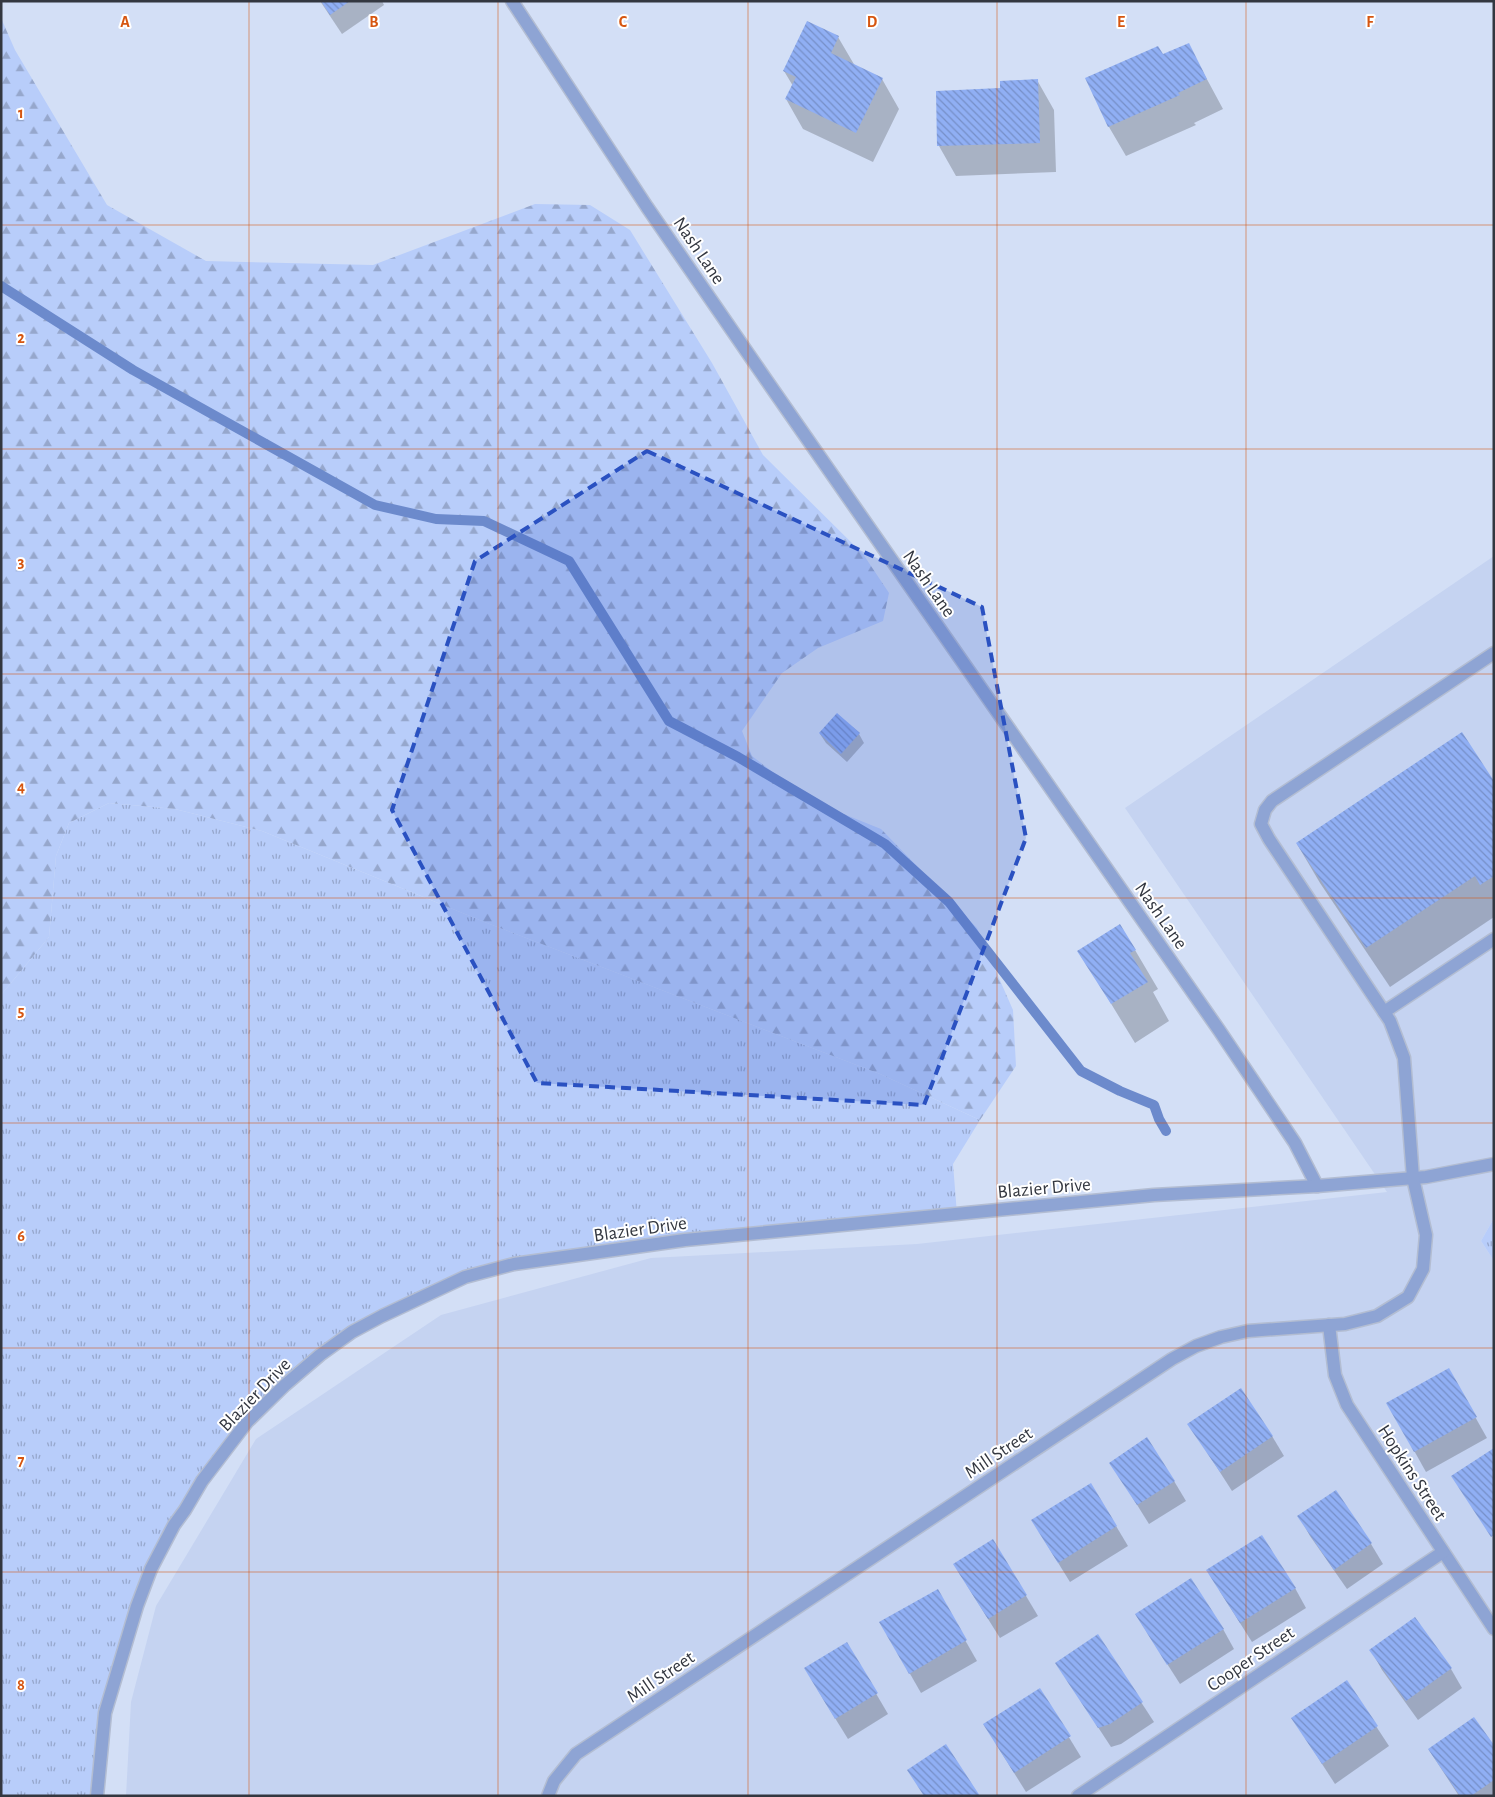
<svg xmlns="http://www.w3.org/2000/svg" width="1495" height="1797" font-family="'Alegreya Sans',sans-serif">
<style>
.built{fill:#c5d3f1}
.grass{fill:url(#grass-tufts)}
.forest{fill:url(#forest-firs)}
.shadow{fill:#0003}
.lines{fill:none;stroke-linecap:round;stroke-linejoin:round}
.stream{stroke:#6c8acc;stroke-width:10}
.building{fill:url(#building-back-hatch)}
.minor-casing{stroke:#b3bdd2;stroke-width:15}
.minor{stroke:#8ea4d4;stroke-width:12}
.marked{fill:#2a51c1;fill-opacity:0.2;stroke:#2a51c1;stroke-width:4;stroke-dasharray:10 6;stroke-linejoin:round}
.grid{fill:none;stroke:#d65611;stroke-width:1;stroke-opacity:0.55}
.labels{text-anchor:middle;stroke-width:4;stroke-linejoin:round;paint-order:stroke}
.street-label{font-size:19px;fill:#333740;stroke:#fff}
.grid-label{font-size:16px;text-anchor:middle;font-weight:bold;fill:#d65611;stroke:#fff;stroke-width:4;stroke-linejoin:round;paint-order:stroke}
</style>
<defs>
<pattern id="grass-tufts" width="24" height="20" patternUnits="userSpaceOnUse" patternTransform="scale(1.25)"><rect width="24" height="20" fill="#b8cdfa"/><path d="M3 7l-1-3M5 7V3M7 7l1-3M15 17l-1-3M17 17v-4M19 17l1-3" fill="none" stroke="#96a7cc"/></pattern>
<pattern id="forest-firs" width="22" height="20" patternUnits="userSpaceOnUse" patternTransform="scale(1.25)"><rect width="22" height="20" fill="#b8cdfa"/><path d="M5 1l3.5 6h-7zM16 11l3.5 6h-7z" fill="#96a7cc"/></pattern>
<pattern id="building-back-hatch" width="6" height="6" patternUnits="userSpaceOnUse" patternTransform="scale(1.25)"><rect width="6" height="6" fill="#90aff4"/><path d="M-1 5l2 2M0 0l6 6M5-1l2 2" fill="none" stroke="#768fc7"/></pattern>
</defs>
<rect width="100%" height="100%" fill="#d3dff6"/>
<!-- built -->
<path class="built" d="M 1494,556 L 1494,1218 L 1481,1241 L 1494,1261 L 1494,1796 L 126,1796 L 131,1702 L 156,1606 L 256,1439 L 441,1315 L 651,1258 L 917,1244 L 1387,1192 L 1125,808 Z"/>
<!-- grass -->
<g class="grass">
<path d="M 109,803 L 175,809 L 262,831 L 487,923 L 880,1074 L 980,1120 L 953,1164 L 957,1214 L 685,1240 L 465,1277 L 352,1332 L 247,1422 L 151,1569 L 105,1713 L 97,1796 L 1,1796 L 1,995 L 49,937 L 56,856 L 69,823 Z"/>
<path d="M 1494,1218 L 1494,1261 L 1481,1241 Z"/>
</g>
<!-- forest -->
<path class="forest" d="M 1,18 L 15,50 L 107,205 L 206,261 L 373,265 L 535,204 L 590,205 L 630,230 L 712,363 L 763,455 L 863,554 L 889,593 L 883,621 L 818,648 L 782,673 L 742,731 L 752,756 L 809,800 L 881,829 L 977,928 L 1013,1010 L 1016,1066 L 980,1120 L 880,1074 L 487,923 L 262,831 L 175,809 L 109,803 L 69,823 L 56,856 L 49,937 L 1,995 Z"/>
<!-- shadow -->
<g class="shadow">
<path d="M 320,1 L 382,1 L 384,5 L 342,34 Z"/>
<path d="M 838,37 L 855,66 L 882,79 L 899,109 L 873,162 L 803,129 L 786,99 L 793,86 L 784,71 Z"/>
<path d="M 1188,44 L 1223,109 L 1194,123 L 1196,125 L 1126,156 L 1109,127 L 1087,78 L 1163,56 Z"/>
<path d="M 1037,80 L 1054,110 L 1056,172 L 956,176 L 939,146 L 937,92 L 1001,90 Z"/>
<path d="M 820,734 L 859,734 L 864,743 L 847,762 L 826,743 Z"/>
<path d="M 1494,783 L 1494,917 L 1390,987 L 1320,883 L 1297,844 Z"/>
<path d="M 1135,950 L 1158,989 L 1153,992 L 1169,1021 L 1135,1043 L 1079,951 Z"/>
<path d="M 1460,1390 L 1487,1438 L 1426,1472 L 1388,1404 Z"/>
<path d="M 1189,1424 L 1272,1436 L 1284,1456 L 1232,1491 Z"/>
<path d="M 1111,1463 L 1174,1481 L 1186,1501 L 1149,1524 Z"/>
<path d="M 1335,1492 L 1371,1544 L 1383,1564 L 1347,1589 L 1310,1536 L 1299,1516 Z"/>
<path d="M 1116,1526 L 1128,1546 L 1070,1582 L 1044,1540 Z"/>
<path d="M 993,1541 L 1038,1616 L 1000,1638 L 966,1584 Z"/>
<path d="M 1295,1588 L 1306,1608 L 1252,1642 L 1219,1590 Z"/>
<path d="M 937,1591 L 977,1661 L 921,1693 L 881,1623 Z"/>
<path d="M 1136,1615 L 1223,1629 L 1234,1649 L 1180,1684 Z"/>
<path d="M 1098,1636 L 1154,1722 L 1121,1744 L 1111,1747 L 1056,1663 Z"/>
<path d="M 847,1644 L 888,1714 L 848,1739 L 817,1689 Z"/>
<path d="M 1371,1650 L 1451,1669 L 1462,1688 L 1418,1720 L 1382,1670 Z"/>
<path d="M 1347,1682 L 1389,1746 L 1335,1784 L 1293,1719 Z"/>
<path d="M 1040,1690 L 1081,1757 L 1026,1792 L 996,1744 Z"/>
<path d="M 1494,1748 L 1494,1796 L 1459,1796 L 1429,1750 Z"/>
</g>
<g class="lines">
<!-- stream -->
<path class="stream" d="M 1,286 L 133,370 L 375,505 L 436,519 L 484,521 L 569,561 L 669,721 L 738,757 L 885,844 L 949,902 L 1081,1071 L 1120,1091 L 1154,1105 L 1159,1119 L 1166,1131"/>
</g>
<!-- building -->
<g class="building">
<path d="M 321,1 L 350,1 L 330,15 Z"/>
<path d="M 807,21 L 839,36 L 831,53 L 883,78 L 856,133 L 785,99 L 796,77 L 783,71 Z"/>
<path d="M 1189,43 L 1207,79 L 1178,93 L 1180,95 L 1108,127 L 1085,78 L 1158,46 L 1163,54 Z"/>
<path d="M 1038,79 L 1040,143 L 937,146 L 936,91 L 1000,88 L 1000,81 Z"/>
<path d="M 837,713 L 860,733 L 841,754 L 819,733 Z"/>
<path d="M 1462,732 L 1494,781 L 1494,876 L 1480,885 L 1475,876 L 1366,948 L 1296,843 Z"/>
<path d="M 1120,924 L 1136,950 L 1130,953 L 1148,982 L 1111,1004 L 1077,951 Z"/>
<path d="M 1449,1368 L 1477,1417 L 1414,1452 L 1386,1403 Z"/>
<path d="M 1241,1388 L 1273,1436 L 1220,1472 L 1187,1424 Z"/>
<path d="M 1147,1437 L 1175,1481 L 1137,1505 L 1109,1463 Z"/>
<path d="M 1494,1448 L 1494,1535 L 1491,1537 L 1451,1476 Z"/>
<path d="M 1091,1483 L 1117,1526 L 1058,1563 L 1031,1520 Z"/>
<path d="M 1336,1490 L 1372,1543 L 1334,1570 L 1297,1516 Z"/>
<path d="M 1262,1535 L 1296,1588 L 1240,1623 L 1206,1570 Z"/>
<path d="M 993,1539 L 1027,1595 L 988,1619 L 953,1564 Z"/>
<path d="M 1191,1578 L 1224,1629 L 1167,1665 L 1135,1614 Z"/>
<path d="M 938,1589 L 967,1640 L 909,1674 L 879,1622 Z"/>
<path d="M 1415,1617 L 1452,1668 L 1406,1701 L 1369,1650 Z"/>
<path d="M 1098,1634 L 1143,1702 L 1110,1724 L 1098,1728 L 1055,1663 Z"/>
<path d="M 847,1642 L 878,1693 L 835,1719 L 804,1668 Z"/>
<path d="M 1347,1680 L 1378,1726 L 1322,1764 L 1291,1718 Z"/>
<path d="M 1040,1688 L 1071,1736 L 1014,1773 L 983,1724 Z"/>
<path d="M 1474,1717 L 1494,1745 L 1494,1780 L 1471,1796 L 1460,1796 L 1428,1749 Z"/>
<path d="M 946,1744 L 980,1796 L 924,1796 L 907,1770 Z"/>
</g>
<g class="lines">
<defs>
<g id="minor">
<path d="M 512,1 L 647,207 L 767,381 L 1219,1030 L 1295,1143 L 1317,1186"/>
<path d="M 1384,1012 L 1494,939"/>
<path d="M 1329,1325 L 1335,1375 L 1347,1405 L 1494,1629"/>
<path d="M 97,1796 L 105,1713 L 137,1606 L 151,1569 L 174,1525 L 185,1510 L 202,1481 L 247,1422 L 285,1385 L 320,1355 L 352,1332 L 382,1316 L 465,1277 L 514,1264 L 685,1240 L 1154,1195 L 1317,1186 L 1426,1177 L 1494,1164"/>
<path d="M 548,1796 L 554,1781 L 576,1754 L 1172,1359 L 1196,1346 L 1221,1337 L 1248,1331 L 1345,1324 L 1377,1316 L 1408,1297 L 1423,1269 L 1426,1235 L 1413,1178 L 1404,1058 L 1390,1021 L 1269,839 L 1261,824 L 1265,810 L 1272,801 L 1494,653"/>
<path d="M 1078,1796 L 1443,1552"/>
</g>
</defs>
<!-- minor casing -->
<use href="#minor" class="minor-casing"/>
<!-- minor -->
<use href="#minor" class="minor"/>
</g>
<!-- marked area -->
<path class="marked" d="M 647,451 L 982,607 L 1026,838 L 924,1105 L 537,1083 L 392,810 L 475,561 Z"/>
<!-- grid -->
<path class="grid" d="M 249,1 L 249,1796M 498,1 L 498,1796M 748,1 L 748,1796M 997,1 L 997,1796M 1246,1 L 1246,1796M 1,225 L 1494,225M 1,449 L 1494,449M 1,674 L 1494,674M 1,898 L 1494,898M 1,1123 L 1494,1123M 1,1348 L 1494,1348M 1,1572 L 1494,1572"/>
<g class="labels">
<!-- street labels -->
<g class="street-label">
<text transform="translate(700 250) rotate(56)" y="7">Nash Lane</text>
<text transform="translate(930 583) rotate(55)" y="7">Nash Lane</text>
<text transform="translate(1162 915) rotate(55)" y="7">Nash Lane</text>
<text transform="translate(1044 1187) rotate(-5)" y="7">Blazier Drive</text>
<text transform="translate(640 1228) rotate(-8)" y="7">Blazier Drive</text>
<text transform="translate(254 1394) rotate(-46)" y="7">Blazier Drive</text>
<text transform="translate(998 1452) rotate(-34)" y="7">Mill Street</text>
<text transform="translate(1413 1472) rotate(57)" y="7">Hopkins Street</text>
<text transform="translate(1250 1658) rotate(-34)" y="7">Cooper Street</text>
<text transform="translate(660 1676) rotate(-34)" y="7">Mill Street</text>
</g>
</g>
<g class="grid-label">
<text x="125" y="27">A</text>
<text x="374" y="27">B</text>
<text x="623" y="27">C</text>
<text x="872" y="27">D</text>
<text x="1121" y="27">E</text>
<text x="1370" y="27">F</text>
<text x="21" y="118">1</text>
<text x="21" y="343">2</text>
<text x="21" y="567">3</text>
<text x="21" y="792">4</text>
<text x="21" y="1016">5</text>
<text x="21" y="1241">6</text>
<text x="21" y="1466">7</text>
<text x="21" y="1690">8</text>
</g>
<!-- border -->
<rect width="1495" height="1797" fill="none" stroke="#333740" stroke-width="5"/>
</svg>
